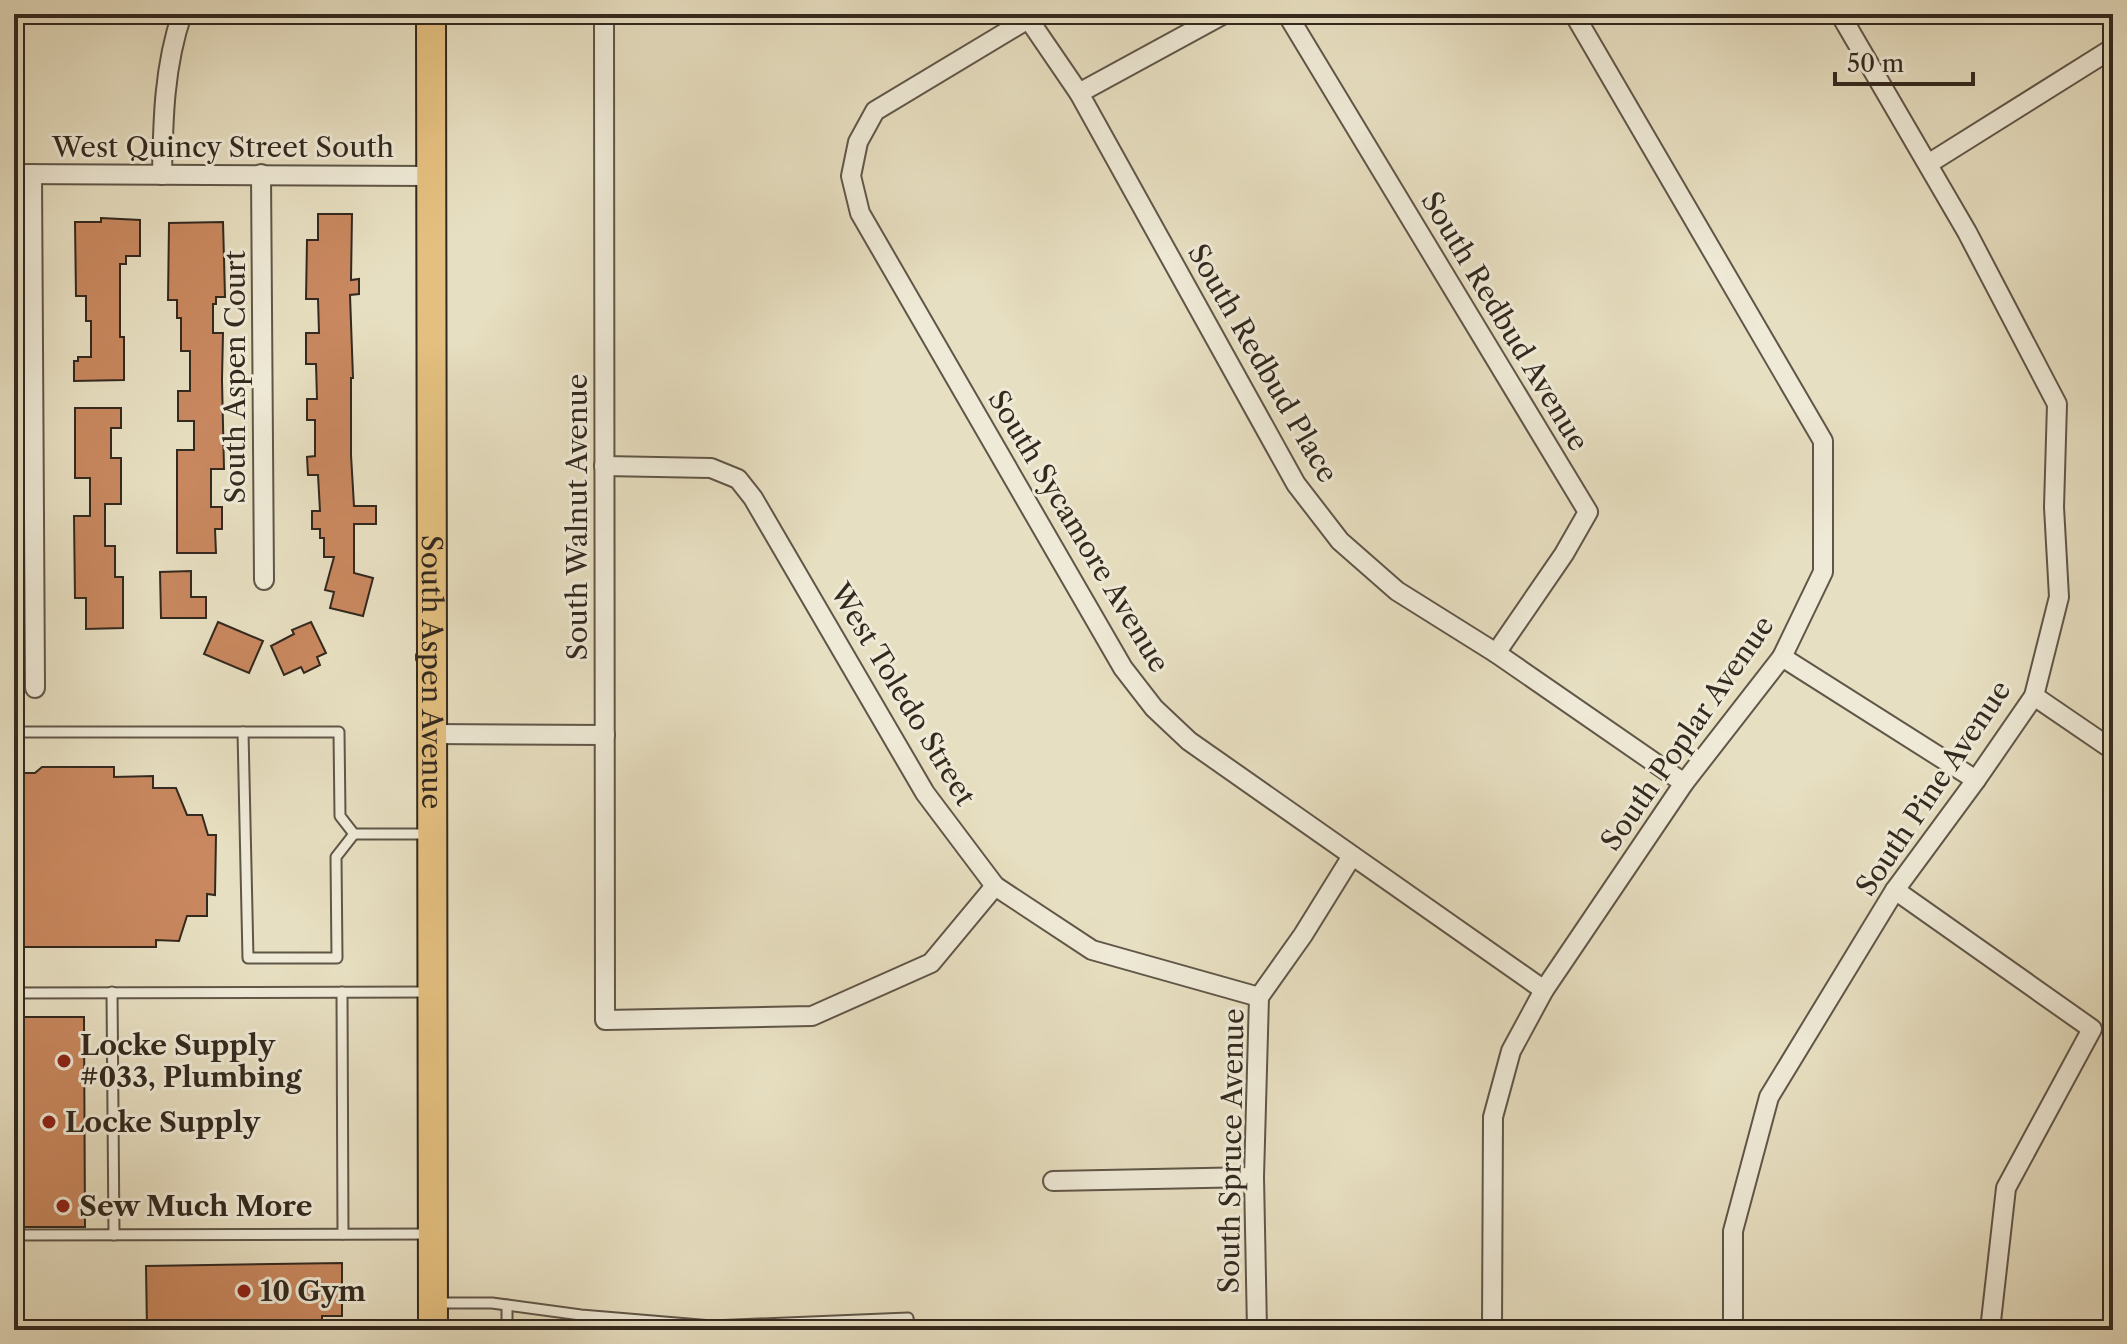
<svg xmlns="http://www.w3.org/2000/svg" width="2127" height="1344" font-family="'Libre Caslon Text',serif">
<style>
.building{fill:#c9885f;stroke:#33291f;stroke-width:2}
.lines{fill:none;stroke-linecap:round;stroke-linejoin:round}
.lane-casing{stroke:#605648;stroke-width:13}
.street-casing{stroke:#605648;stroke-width:22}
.primary-casing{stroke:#33291f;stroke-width:32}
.lane{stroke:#efead7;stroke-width:9}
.street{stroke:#efead7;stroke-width:18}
.primary{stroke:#e4c080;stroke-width:28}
.poi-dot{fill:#8f2418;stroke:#efead7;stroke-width:3}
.labels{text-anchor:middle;stroke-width:6;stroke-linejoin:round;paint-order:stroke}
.street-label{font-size:28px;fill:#33291f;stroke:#efead7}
.poi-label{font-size:28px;font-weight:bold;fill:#33291f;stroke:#efead7;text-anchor:start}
</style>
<rect width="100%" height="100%" fill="#e7dfc1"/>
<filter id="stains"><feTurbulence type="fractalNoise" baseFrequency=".0025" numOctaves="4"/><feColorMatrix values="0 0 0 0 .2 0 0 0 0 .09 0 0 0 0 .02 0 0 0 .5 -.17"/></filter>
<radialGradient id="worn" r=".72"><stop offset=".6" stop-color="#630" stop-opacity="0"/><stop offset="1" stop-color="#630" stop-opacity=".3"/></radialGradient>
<!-- building -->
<g class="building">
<path d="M 318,214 L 352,214 L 351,280 L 359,279 L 359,294 L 350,295 L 353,378 L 351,378 L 351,455 L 354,506 L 376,506 L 376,524 L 354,524 L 354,573 L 373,578 L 363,616 L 330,608 L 334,592 L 325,590 L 334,557 L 324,557 L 324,538 L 320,538 L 320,529 L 312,529 L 312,511 L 320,511 L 318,475 L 308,475 L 307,457 L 315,456 L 315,420 L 307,420 L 307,399 L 317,399 L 316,364 L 306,364 L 306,333 L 319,333 L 318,299 L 306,299 L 307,240 L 318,240 Z"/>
<path d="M 101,218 L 140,220 L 140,256 L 126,256 L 126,264 L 120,264 L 120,337 L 124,337 L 124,380 L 74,381 L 74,361 L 78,361 L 78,357 L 91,357 L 91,321 L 86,321 L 86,296 L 76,296 L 75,222 L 101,222 Z"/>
<path d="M 223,222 L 225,297 L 216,297 L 216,304 L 213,304 L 213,333 L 223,333 L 222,380 L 224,469 L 211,469 L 211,507 L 222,507 L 222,529 L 215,529 L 216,553 L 177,553 L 177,450 L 194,450 L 194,421 L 178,421 L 178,391 L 190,391 L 190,351 L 181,351 L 181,318 L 177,318 L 177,300 L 168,300 L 169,223 Z"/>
<path d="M 75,408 L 121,408 L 121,428 L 111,428 L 111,458 L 121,458 L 121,504 L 105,504 L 105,546 L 115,546 L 115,577 L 123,577 L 123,628 L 86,629 L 86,598 L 75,598 L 74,516 L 90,516 L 90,478 L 75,478 Z"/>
<path d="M 191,571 L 191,597 L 206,597 L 206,618 L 161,618 L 160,572 Z"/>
<path d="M 218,622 L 263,641 L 249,673 L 204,654 Z"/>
<path d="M 311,622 L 326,653 L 317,657 L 320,665 L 304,673 L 301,667 L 284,675 L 271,646 L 294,634 L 292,630 Z"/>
<path d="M 42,767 L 114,767 L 114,777 L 153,776 L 153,788 L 176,788 L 187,815 L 202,815 L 208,835 L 216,835 L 215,895 L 207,894 L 207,916 L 187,916 L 179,941 L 156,940 L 156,947 L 23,947 L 23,918 L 17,918 L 17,904 L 14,904 L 14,804 L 23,804 L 23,773 L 35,773 Z"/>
<path d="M 14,1017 L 84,1017 L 85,1227 L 14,1227 Z"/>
<path d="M 342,1263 L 342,1316 L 322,1316 L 322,1330 L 147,1330 L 146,1266 Z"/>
</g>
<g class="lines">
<defs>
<g id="lane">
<path d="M 14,732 L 339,732 L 340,816 L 354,834 L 430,834"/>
<path d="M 243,732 L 248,958 L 337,958 L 336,857 L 354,834"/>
<path d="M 112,992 L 114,1235"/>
<path d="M 342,992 L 343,1234"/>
<path d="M 14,993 L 431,992"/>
<path d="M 14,1235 L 429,1234"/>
<path d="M 436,1303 L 492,1303 L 581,1315 L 712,1326"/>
<path d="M 507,1305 L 507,1330"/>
<path d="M 712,1330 L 712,1326 L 908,1318 L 910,1330"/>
</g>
<g id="street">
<path d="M 604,14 L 605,1020 L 812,1016 L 931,963 L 995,886"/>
<path d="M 1025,14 L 1079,93 L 1296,484 L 1340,541 L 1397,591 L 1496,653 L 1684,783"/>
<path d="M 1287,14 L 1588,512 L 1564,554 L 1496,653"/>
<path d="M 1028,19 L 875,111 L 858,142 L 851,176 L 860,213 L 1123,668 L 1154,708 L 1189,741 L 1544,990"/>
<path d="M 1079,93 L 1224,14"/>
<path d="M 1928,164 L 2113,48"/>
<path d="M 14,174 L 431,176"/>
<path d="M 32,174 L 35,688"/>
<path d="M 261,174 L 264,580"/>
<path d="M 162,175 C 163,120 164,66 182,14"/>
<path d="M 604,466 L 711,468 L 738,479 L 753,498 L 925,793 L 995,886 L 1092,950 L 1259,997"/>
<path d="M 1782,657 L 1976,780"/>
<path d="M 2034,696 L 2113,750"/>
<path d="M 431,734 L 605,735"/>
<path d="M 1895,890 L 2092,1029 L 2006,1188 L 1990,1330"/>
<path d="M 1053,1181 L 1254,1177"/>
<path d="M 1257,1330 L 1254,1177 L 1259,997 L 1303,935 L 1352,856"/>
<path d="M 1492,1330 L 1493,1117 L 1511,1051 L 1544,990 L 1684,783 L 1782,657 L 1823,572 L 1823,441 L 1574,14"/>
<path d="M 1733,1330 L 1733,1231 L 1769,1097 L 1895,890 L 1976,780 L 2034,696 L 2059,597 L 2054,507 L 2057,404 L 1967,232 L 1840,14"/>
</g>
<g id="primary">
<path id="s1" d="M 431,14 L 433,1330"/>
</g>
</defs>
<!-- lane casing -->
<use href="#lane" class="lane-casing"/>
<!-- street casing -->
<use href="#street" class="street-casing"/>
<!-- primary casing -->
<use href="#primary" class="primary-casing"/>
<!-- lane -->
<use href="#lane" class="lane"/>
<!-- street -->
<use href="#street" class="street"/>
<!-- primary -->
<use href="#primary" class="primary"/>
</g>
<!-- markers -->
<g class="poi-dot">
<circle cx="64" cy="1061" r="8"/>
<circle cx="49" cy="1122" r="8"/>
<circle cx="63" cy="1206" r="8"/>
<circle cx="244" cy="1291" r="8"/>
</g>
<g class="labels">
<!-- street labels -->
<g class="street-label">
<text x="223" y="157">West Quincy Street South</text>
<text transform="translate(1505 321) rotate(59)" y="10">South Redbud Avenue</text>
<text transform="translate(1263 363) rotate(60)" y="10">South Redbud Place</text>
<text transform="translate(235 377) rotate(-90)" y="10">South Aspen Court</text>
<text transform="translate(577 517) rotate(-90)" y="10">South Walnut Avenue</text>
<text transform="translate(1079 531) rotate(59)" y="10">South Sycamore Avenue</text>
<text dy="10" stroke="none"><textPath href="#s1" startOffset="658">South Aspen Avenue</textPath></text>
<text transform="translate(903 694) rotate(59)" y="10">West Toledo Street</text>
<text transform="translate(1687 733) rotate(-55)" y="10">South Poplar Avenue</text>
<text transform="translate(1933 788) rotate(-56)" y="10">South Pine Avenue</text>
<text transform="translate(1231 1151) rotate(-89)" y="10">South Spruce Avenue</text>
</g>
<!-- poi labels -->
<g class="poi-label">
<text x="80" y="1055">Locke Supply<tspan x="80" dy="32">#033, Plumbing</tspan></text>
<text x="65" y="1132">Locke Supply</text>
<text x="79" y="1216">Sew Much More</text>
<text x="260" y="1301">10 Gym</text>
</g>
</g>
<!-- margin -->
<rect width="2127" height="1344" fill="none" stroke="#e7dfc1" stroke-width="48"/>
<rect x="16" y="16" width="2095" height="1312" fill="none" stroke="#33291f" stroke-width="4"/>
<rect x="24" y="24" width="2079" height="1296" fill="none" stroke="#33291f" stroke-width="2"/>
<!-- scale -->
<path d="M1835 72v12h138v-12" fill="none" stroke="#33291f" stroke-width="4"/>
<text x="1847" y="72" font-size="24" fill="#33291f" stroke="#efead7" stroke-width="6" paint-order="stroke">50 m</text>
<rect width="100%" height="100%" filter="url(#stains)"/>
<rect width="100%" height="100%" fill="url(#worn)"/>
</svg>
